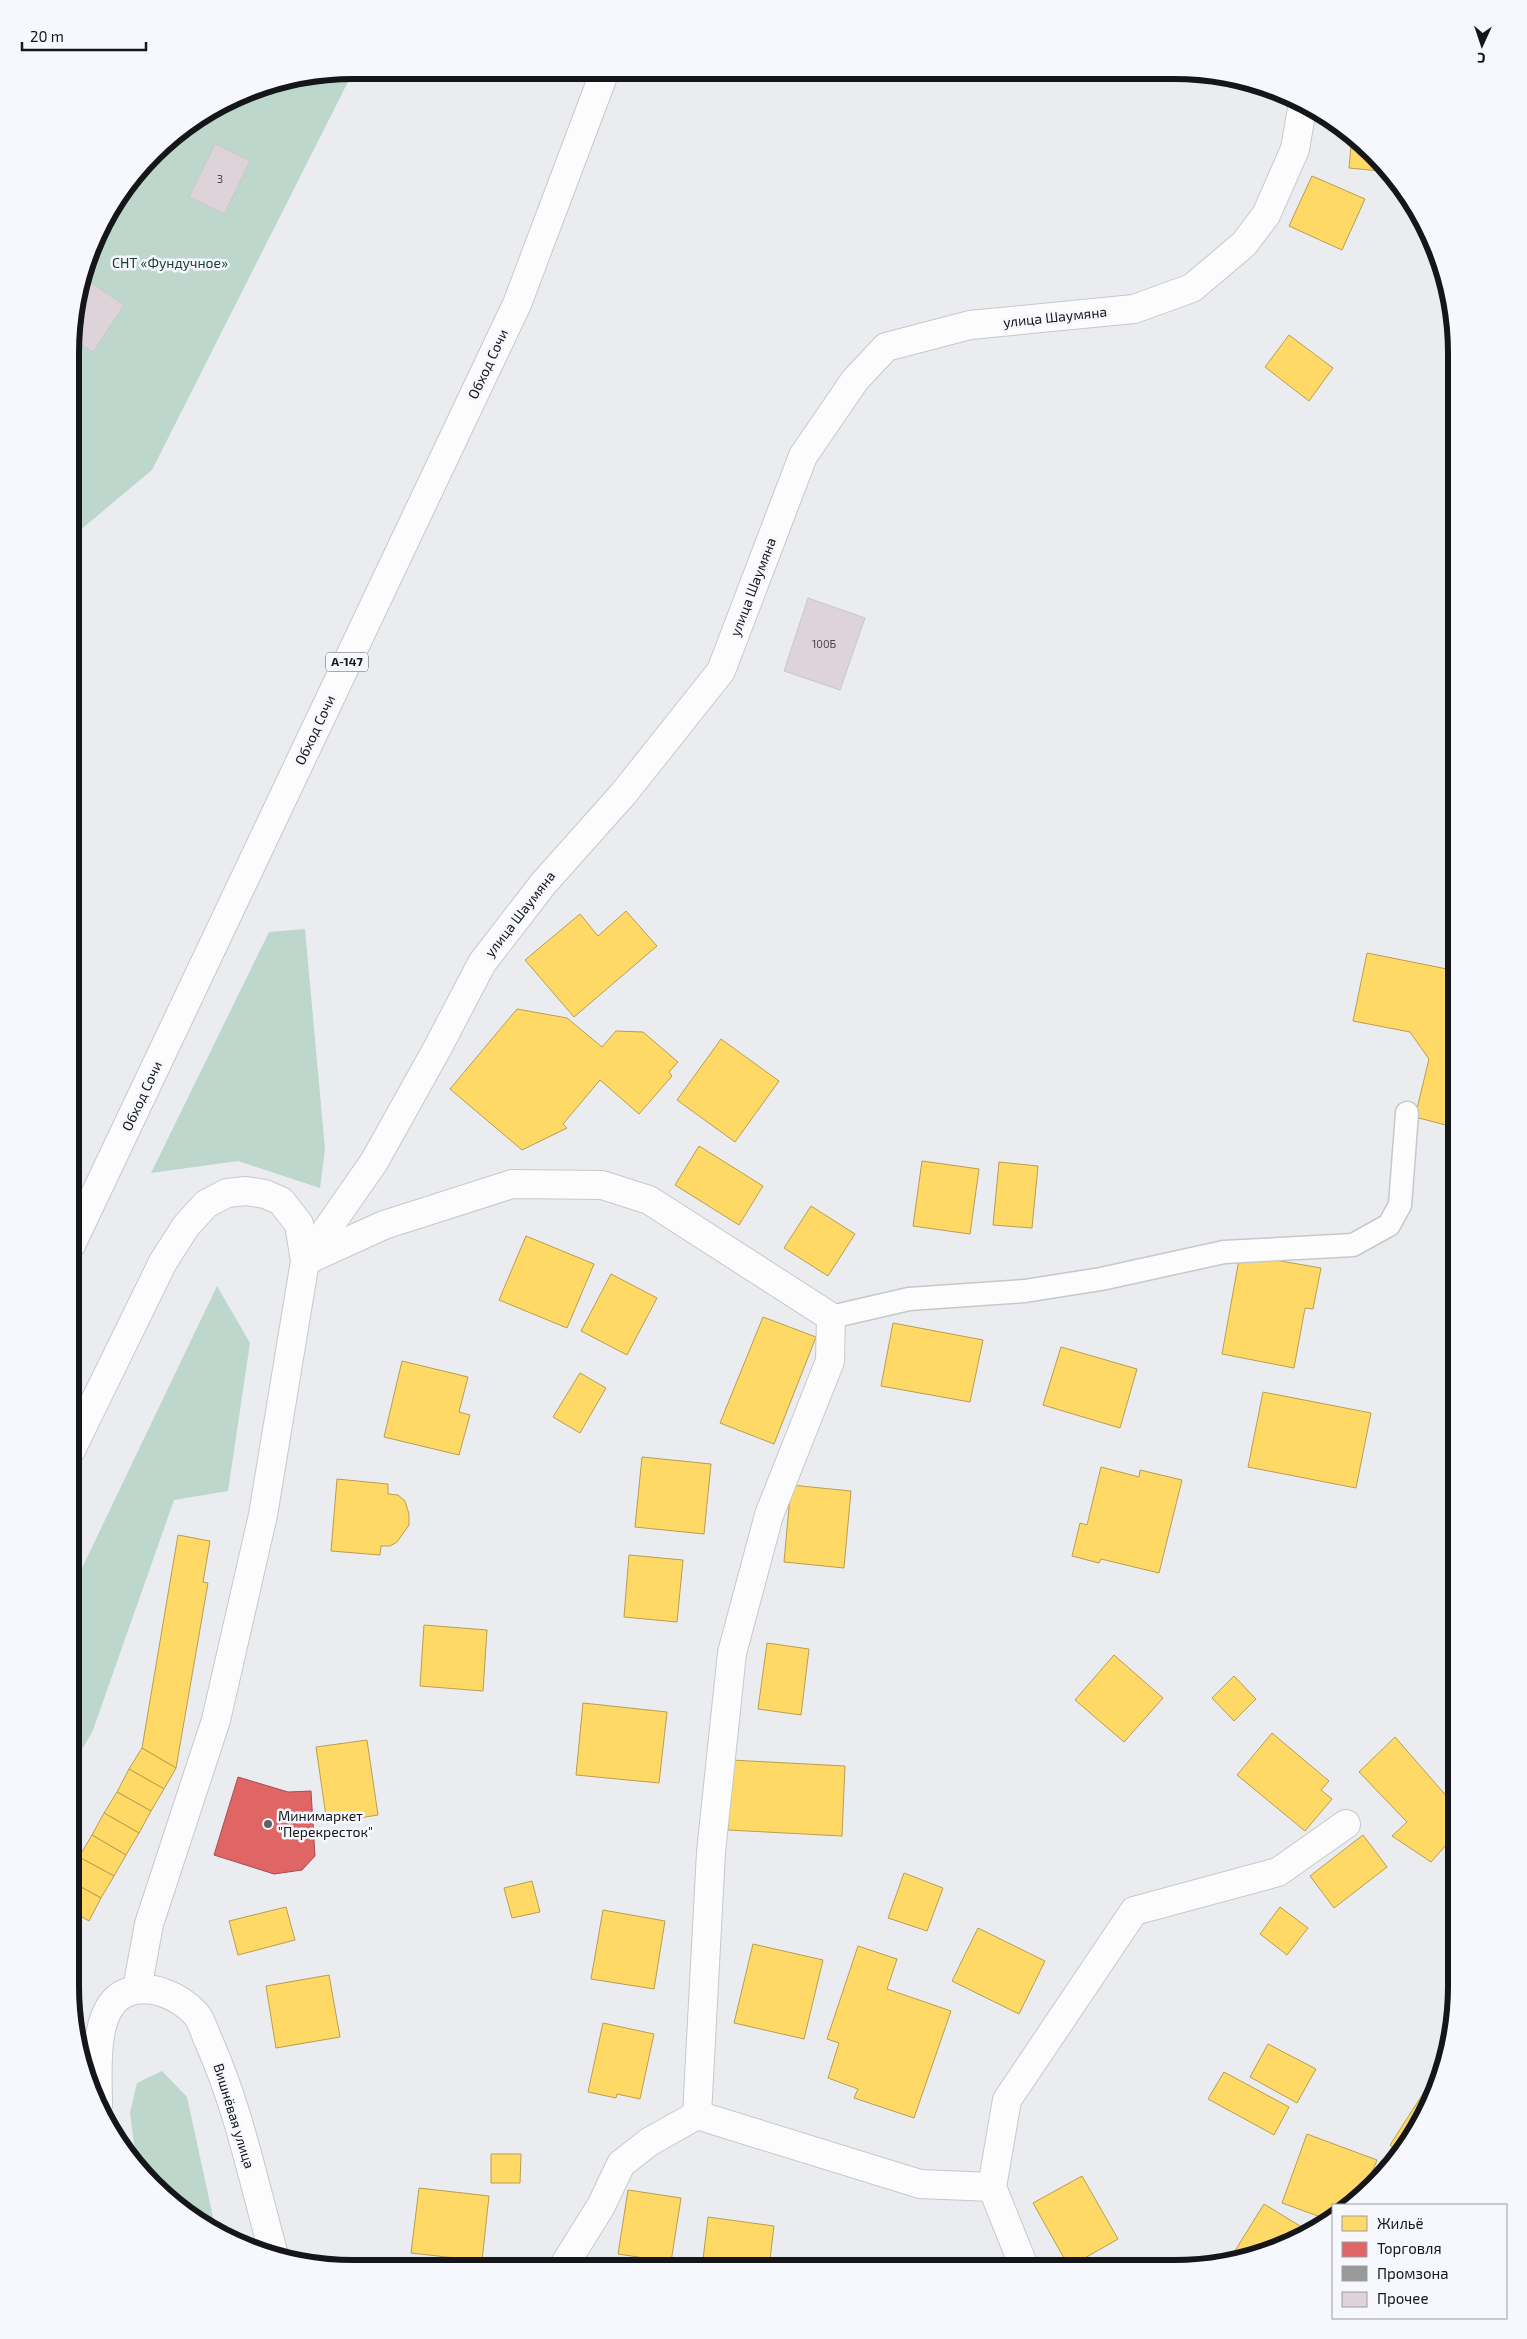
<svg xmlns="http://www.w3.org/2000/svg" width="1527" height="2339" font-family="'Exo 2',sans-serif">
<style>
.green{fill:#bdd7cc}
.homes{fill:#ffd966;stroke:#b99e4f}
.shops{fill:#e06666;stroke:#a34e4f}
.industry{fill:#999;stroke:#717273}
.building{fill:#ddd3d8;stroke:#c9c8ca}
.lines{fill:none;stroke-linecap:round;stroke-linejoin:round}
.service-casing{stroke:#c7c8ca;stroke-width:25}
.minor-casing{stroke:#c7c8ca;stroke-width:30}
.tertiary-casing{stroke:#c7c8ca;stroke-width:30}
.trunk-casing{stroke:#c7c8ca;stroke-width:30}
.service{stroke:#fcfcfd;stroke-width:22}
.minor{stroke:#fcfcfd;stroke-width:28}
.tertiary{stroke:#fcfcfd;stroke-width:28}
.trunk{stroke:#fcfcfd;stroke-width:28}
.poi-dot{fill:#606164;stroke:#f6f8fe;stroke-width:2}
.labels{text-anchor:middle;stroke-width:5;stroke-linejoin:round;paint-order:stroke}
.number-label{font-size:11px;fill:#48464a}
.shield{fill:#f6f8fe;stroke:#585a5e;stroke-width:1}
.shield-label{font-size:12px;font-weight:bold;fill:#151619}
.park-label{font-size:14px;fill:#154330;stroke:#f6f8fe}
.street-label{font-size:14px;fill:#151619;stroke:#f6f8fe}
.poi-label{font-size:14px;fill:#151619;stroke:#f6f8fe;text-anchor:start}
.rim{fill:none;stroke:#151619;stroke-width:6}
</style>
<rect width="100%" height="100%" fill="#ebecf0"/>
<!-- green -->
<g class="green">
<path d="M 354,70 L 152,470 L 72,537 L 72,316 L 99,227 L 166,140 L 245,91 Z"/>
<path d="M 305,929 L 325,1149 L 320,1188 L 238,1161 L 151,1173 L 269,932 Z"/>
<path d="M 217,1286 L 250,1343 L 228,1491 L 174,1500 L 93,1730 L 70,1771 L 71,1591 Z"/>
<path d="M 162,2071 L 187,2097 L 216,2231 L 181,2211 L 137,2167 L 130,2113 L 137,2083 Z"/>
</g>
<!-- homes -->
<g class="homes">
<path d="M 1352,134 L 1390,172 L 1349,168 Z"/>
<path d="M 1312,176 L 1365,199 L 1342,250 L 1289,226 Z"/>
<path d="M 1289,335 L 1333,368 L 1309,401 L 1265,367 Z"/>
<path d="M 626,911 L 657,946 L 574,1017 L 525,960 L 580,914 L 598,936 Z"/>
<path d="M 1367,953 L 1457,971 L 1457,1128 L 1415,1117 L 1429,1059 L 1410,1032 L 1353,1021 Z"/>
<path d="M 517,1009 L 567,1018 L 602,1047 L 616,1031 L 643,1032 L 678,1062 L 669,1072 L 672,1076 L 639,1114 L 600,1080 L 563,1124 L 567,1128 L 522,1150 L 450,1089 Z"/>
<path d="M 721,1039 L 779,1081 L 735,1142 L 677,1100 Z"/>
<path d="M 699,1146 L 763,1186 L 739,1225 L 675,1185 Z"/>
<path d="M 922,1161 L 979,1169 L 970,1234 L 913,1226 Z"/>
<path d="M 999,1162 L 1038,1166 L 1032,1228 L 993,1225 Z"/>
<path d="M 811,1206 L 855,1234 L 828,1276 L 784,1248 Z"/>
<path d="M 526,1236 L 594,1264 L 567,1328 L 499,1300 Z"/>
<path d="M 1240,1254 L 1321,1268 L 1313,1309 L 1305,1308 L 1294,1368 L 1222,1354 Z"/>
<path d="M 611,1274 L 657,1298 L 627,1355 L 581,1331 Z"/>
<path d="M 763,1317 L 816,1337 L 774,1444 L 720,1423 Z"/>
<path d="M 893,1323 L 983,1340 L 970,1402 L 881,1386 Z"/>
<path d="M 1061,1347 L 1137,1369 L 1120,1428 L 1043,1405 Z"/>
<path d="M 402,1361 L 468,1377 L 459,1412 L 470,1415 L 459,1455 L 384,1437 Z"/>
<path d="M 580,1373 L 606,1388 L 580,1433 L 553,1417 Z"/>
<path d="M 1263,1392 L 1371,1413 L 1356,1488 L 1248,1467 Z"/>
<path d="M 642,1457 L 711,1464 L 704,1534 L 635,1527 Z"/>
<path d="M 1101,1467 L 1139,1477 L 1140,1470 L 1182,1480 L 1159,1573 L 1101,1559 L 1099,1563 L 1072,1556 L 1080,1523 L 1087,1525 Z"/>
<path d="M 337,1479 L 388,1484 L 388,1494 L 398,1495 L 405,1501 L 409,1514 L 409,1525 L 397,1542 L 390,1546 L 381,1546 L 380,1555 L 331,1551 Z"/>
<path d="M 791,1485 L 851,1491 L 844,1568 L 784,1562 Z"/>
<path d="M 178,1535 L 210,1541 L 203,1582 L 208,1583 L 176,1768 L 142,1748 Z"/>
<path d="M 629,1555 L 683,1560 L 677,1622 L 624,1617 Z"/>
<path d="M 424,1625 L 487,1630 L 483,1691 L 420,1686 Z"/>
<path d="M 767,1643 L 809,1649 L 801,1715 L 758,1709 Z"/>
<path d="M 1114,1655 L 1163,1698 L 1124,1742 L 1075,1700 Z"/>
<path d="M 1234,1676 L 1256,1699 L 1234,1721 L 1212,1698 Z"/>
<path d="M 583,1703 L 667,1712 L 659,1783 L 576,1775 Z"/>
<path d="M 1272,1733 L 1329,1781 L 1321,1790 L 1332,1799 L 1305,1831 L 1237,1775 Z"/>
<path d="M 1395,1737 L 1456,1807 L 1456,1834 L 1431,1862 L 1392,1836 L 1407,1822 L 1359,1772 Z"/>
<path d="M 367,1740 L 378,1815 L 327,1823 L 316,1747 Z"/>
<path d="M 142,1748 L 176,1768 L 164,1789 L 129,1769 Z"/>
<path d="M 731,1760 L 845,1766 L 842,1836 L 728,1830 Z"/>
<path d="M 129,1769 L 164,1789 L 151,1811 L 117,1792 Z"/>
<path d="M 117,1792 L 151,1811 L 139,1833 L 104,1813 Z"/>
<path d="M 104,1813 L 139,1833 L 126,1855 L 92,1835 Z"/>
<path d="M 92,1835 L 126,1855 L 114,1876 L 79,1857 Z"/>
<path d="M 1363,1835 L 1387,1867 L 1334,1908 L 1310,1876 Z"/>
<path d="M 79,1857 L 114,1876 L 101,1898 L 70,1881 L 70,1872 Z"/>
<path d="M 904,1873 L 943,1888 L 927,1931 L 888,1918 Z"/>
<path d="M 70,1881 L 101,1898 L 89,1921 L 70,1910 Z"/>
<path d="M 532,1881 L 540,1912 L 512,1918 L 504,1888 Z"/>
<path d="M 286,1907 L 295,1940 L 238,1955 L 229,1921 Z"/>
<path d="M 1280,1907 L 1308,1928 L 1287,1955 L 1260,1934 Z"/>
<path d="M 603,1910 L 665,1921 L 654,1989 L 591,1979 Z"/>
<path d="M 978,1928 L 1045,1961 L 1019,2014 L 952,1981 Z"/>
<path d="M 753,1944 L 823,1960 L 804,2039 L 734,2023 Z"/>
<path d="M 858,1946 L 897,1959 L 887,1989 L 951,2011 L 914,2118 L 854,2098 L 858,2089 L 828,2078 L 839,2043 L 827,2039 Z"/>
<path d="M 329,1975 L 340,2037 L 276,2048 L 266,1986 Z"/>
<path d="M 603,2023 L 654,2034 L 640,2099 L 617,2094 L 616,2098 L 588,2092 Z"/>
<path d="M 1268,2044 L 1316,2069 L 1297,2103 L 1250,2077 Z"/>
<path d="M 1224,2072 L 1289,2107 L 1274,2135 L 1208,2099 Z"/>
<path d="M 1426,2089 L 1435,2095 L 1402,2153 L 1390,2145 Z"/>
<path d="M 1307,2134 L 1377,2160 L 1364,2193 L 1352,2205 L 1333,2205 L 1333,2218 L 1329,2220 L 1282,2203 Z"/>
<path d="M 491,2154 L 521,2154 L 520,2183 L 491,2183 Z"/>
<path d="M 1082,2176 L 1118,2239 L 1069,2267 L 1033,2203 Z"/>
<path d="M 419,2188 L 489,2196 L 482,2261 L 411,2253 Z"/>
<path d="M 628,2190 L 681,2198 L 671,2262 L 618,2254 Z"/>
<path d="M 1264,2204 L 1305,2229 L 1299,2238 L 1283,2247 L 1237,2256 L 1233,2254 Z"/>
<path d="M 708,2217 L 774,2226 L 769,2268 L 702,2268 Z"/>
</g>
<!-- shops -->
<path class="shops" d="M 238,1777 L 288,1792 L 311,1791 L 315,1856 L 302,1870 L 274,1874 L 214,1855 Z"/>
<!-- industry -->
<path class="industry" d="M 70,1925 L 74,1925 L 71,1950 L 70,1950 Z"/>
<!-- building -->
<g class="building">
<path d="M 215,144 L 250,161 L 224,214 L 189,197 Z"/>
<path d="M 84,278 L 124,305 L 93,352 L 72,339 L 72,316 Z"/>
<path d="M 808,598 L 865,618 L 840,690 L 784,671 Z"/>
</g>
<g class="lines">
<defs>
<path id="service" d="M 831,1317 L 909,1299 L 1025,1291 L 1101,1279 L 1224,1252 L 1353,1245 L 1389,1225 L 1400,1205 L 1407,1113"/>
<g id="minor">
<path d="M 305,1261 L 374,1162 L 437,1049 L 482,963 L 543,884 L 624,793 L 721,671 L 803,456 L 855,380 L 886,347 L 970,325 L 1134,309 L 1192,288 L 1244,244 L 1266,215 L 1295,149 L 1303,103"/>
<path d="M 305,1261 L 384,1225 L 512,1184 L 602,1185 L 649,1200 L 831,1317 L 830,1361 L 769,1515 L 732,1653 L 711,1852 L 697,2115"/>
<path d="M 71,1450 L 163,1262 L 186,1226 L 206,1204 L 227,1193 L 246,1191 L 265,1194 L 281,1201 L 299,1224 L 305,1261 L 263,1515 L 216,1720 L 149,1924 L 137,1989"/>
<path d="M 563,2267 L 601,2206 L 621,2164 L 649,2142 L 697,2115 L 920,2184 L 992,2187"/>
<path d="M 1025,2269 L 992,2187 L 1007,2100 L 1134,1911 L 1278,1872 L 1346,1824"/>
</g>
<path id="tertiary" d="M 98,2105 C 98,2073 91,2005 128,1992 C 152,1983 180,1997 196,2014 C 202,2021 205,2034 209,2042 C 239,2109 254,2184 274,2255"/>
<path id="trunk" d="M 71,1245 L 517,304 L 605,71"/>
</defs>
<!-- service casing -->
<use href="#service" class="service-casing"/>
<!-- minor casing -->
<use href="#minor" class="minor-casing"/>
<!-- tertiary casing -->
<use href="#tertiary" class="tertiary-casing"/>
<!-- trunk casing -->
<use href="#trunk" class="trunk-casing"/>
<!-- service -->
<use href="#service" class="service"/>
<!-- minor -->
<use href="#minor" class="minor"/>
<!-- tertiary -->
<use href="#tertiary" class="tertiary"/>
<!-- trunk -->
<use href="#trunk" class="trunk"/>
</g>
<!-- markers -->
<circle class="poi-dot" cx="268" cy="1824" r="5"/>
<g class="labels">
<!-- number labels -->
<g class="number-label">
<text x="220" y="183">3</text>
<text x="824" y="648">100Б</text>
</g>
<!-- shield labels -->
<rect class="shield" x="326" y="652.5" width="42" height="19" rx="4"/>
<g class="shield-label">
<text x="347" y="666">А-147</text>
</g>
<!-- park labels -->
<g class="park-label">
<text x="170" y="268">СНТ «Фундучное»</text>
</g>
<!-- street labels -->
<g class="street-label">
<text transform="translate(1055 317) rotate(-6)" y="5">улица Шаумяна</text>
<text transform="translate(488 364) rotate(-65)" y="5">Обход Сочи</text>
<text transform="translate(753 587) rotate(-69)" y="5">улица Шаумяна</text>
<text transform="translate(315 730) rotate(-65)" y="5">Обход Сочи</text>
<text transform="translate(520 914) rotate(-52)" y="5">улица Шаумяна</text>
<text transform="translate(142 1096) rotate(-65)" y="5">Обход Сочи</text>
<text transform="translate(234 2116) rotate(73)" y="5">Вишнёвая улица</text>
</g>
<!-- poi labels -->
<g class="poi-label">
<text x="278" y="1821">Минимаркет<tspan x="278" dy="16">"Перекресток"</tspan></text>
</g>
</g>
<!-- crop -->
<path d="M0 0H1527V2339H0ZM353 79H1174A274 274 0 0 1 1448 353V1986A274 274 0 0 1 1174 2260H353A274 274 0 0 1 79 1986V353A274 274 0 0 1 353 79Z" fill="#f6f8fe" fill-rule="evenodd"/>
<path class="rim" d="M353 79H1174A274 274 0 0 1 1448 353V1986A274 274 0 0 1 1174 2260H353A274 274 0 0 1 79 1986V353A274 274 0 0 1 353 79Z"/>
<!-- legend -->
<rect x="1332" y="2204" width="175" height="115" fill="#f6f8fe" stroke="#9c9ea2"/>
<rect x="1342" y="2216" width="25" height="15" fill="#ffd966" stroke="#9c9ea2"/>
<text x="1377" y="2229" font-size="15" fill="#151619">Жильё</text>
<rect x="1342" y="2242" width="25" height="15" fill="#e06666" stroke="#9c9ea2"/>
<text x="1377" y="2254" font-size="15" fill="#151619">Торговля</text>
<rect x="1342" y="2266" width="25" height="15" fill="#999999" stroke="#9c9ea2"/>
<text x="1377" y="2279" font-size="15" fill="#151619">Промзона</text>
<rect x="1342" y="2292" width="25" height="15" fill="#ddd3d8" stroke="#9c9ea2"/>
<text x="1377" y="2304" font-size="15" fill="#151619">Прочее</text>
<!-- north arrow -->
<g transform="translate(1482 45) rotate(183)" stroke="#f6f8fe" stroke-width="4" paint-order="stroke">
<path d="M0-4L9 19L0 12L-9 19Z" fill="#151619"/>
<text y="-8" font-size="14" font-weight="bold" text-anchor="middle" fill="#151619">С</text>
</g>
<!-- scale -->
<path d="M22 42v8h124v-8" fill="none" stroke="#151619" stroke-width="2.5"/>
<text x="30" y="42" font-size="15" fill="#151619" stroke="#f6f8fe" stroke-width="4" paint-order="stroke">20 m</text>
</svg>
